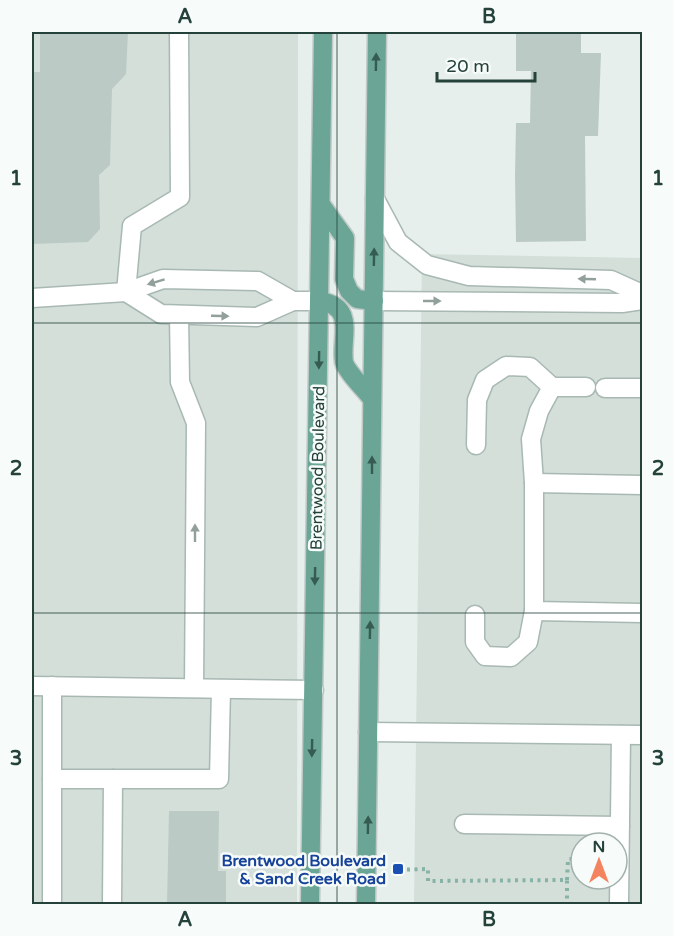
<svg xmlns="http://www.w3.org/2000/svg" width="674" height="936" font-family="'Varela Round',sans-serif">
<style>
.built{fill:#d4dfda;fill-rule:evenodd}
.building{fill:#bbcac4}
.lines{fill:none;stroke-linecap:round;stroke-linejoin:round}
.service-casing{stroke:#a8b8b2;stroke-width:21}
.primary-casing{stroke:#c2cac8;stroke-width:21}
.path{stroke:#86b3a5;stroke-width:4;stroke-dasharray:3 4.5;stroke-linecap:butt}
.service{stroke:#fff;stroke-width:18}
.primary{stroke:#6aa596;stroke-width:18}
.oneway{fill:#365b51}
.oneway2{fill:#92a09c}
.grid{fill:none;stroke:#24423a;stroke-width:1.5;stroke-opacity:0.55}
.transit-dot{fill:#1a4fb4;stroke:#f7fbf9;stroke-width:2}
.labels{text-anchor:middle;stroke-width:5;stroke-linejoin:round;paint-order:stroke}
.street-label{font-size:16px;fill:#24423a;stroke:#f7fbf9}
.transit-label{font-size:16px;font-weight:bold;fill:#164399;stroke:#f7fbf9;text-anchor:end}
.neatline{fill:none;stroke:#24423a;stroke-width:2}
.grid-label{font-size:20px;text-anchor:middle;font-weight:bold;fill:#24423a}
</style>
<rect width="100%" height="100%" fill="#e6efeb"/>
<!-- built -->
<g class="built">
<path d="M 32,32 L 298,32 L 297,904 L 32,904 Z"/>
<path d="M 422,254 L 642,258 L 642,904 L 414,904 ZM 581,843 L 617,843 L 617,879 L 581,879 Z"/>
</g>
<!-- building -->
<g class="building">
<path d="M 40,32 L 128,32 L 126,74 L 112,89 L 110,165 L 99,175 L 100,229 L 88,242 L 32,244 L 32,72 L 40,72 Z"/>
<path d="M 516,32 L 581,32 L 581,53 L 601,53 L 598,136 L 585,136 L 586,241 L 516,242 L 515,175 L 516,123 L 530,123 L 531,71 L 516,71 Z"/>
<path d="M 169,811 L 219,811 L 218,871 L 226,871 L 226,904 L 167,904 Z"/>
</g>
<g class="lines">
<defs>
<g id="service">
<path d="M 375,199 L 398,242 L 427,265 L 469,276 L 611,280 L 642,294"/>
<path d="M 126,292 L 132,226 L 180,197 L 179,32"/>
<path d="M 126,292 L 161,314 L 257,317 L 293,301 L 320,301"/>
<path d="M 32,298 L 126,292 L 163,279 L 258,281 L 293,301"/>
<path d="M 374,301 L 622,303 L 642,300"/>
<path d="M 179,315 L 180,382 L 196,423 L 194,688"/>
<path d="M 552,387 L 586,387"/>
<path d="M 605,388 L 642,388"/>
<path d="M 476,445 L 477,400 L 485,380 L 506,366 L 530,367 L 552,387 L 539,411 L 531,439 L 534,483 L 534,611 L 642,613"/>
<path d="M 534,483 L 642,485"/>
<path d="M 475,615 L 475,642 L 485,656 L 511,657 L 528,642 L 534,611"/>
<path d="M 32,686 L 314,690"/>
<path d="M 368,732 L 642,735"/>
<path d="M 52,779 L 113,779"/>
<path d="M 464,824 L 620,826"/>
<path d="M 52,904 L 52,686"/>
<path d="M 112,904 L 113,779 L 219,779 L 221,689"/>
<path d="M 619,904 L 621,735"/>
</g>
<g id="primary">
<path d="M 322,206 L 345,238 L 344,279 L 349,291 L 357,299 L 374,301"/>
<path d="M 320,301 C 357,307 340,338 344,362 C 346,371 366,391 372,399"/>
<path d="M 310,904 L 323,32"/>
<path d="M 366,904 L 377,32"/>
</g>
</defs>
<!-- service casing -->
<use href="#service" class="service-casing"/>
<!-- primary casing -->
<use href="#primary" class="primary-casing"/>
<!-- path -->
<g class="path">
<path d="M 392,870 L 428,869 L 428,881 L 567,880 L 567,904"/>
<path d="M 567,880 L 568,859 L 581,859"/>
</g>
<!-- service -->
<use href="#service" class="service"/>
<!-- primary -->
<use href="#primary" class="primary"/>
</g>
<!-- one-way arrows -->
<defs><path id="oneway-solid" d="M-6-.8H1V-3.2L6.5 0L1 3.2V.8H-6Z" transform="scale(1.5)"/></defs>
<g class="oneway">
<use href="#oneway-solid" transform="translate(376 62) rotate(-89)"/>
<use href="#oneway-solid" transform="translate(374 257) rotate(-89)"/>
<use href="#oneway-solid" transform="translate(319 360) rotate(91)"/>
<use href="#oneway-solid" transform="translate(372 465) rotate(-90)"/>
<use href="#oneway-solid" transform="translate(315 576) rotate(91)"/>
<use href="#oneway-solid" transform="translate(370 630) rotate(-89)"/>
<use href="#oneway-solid" transform="translate(312 748) rotate(91)"/>
<use href="#oneway-solid" transform="translate(368 825) rotate(-89)"/>
</g>
<g class="oneway2">
<use href="#oneway-solid" transform="translate(587 279) rotate(-178)"/>
<use href="#oneway-solid" transform="translate(156 282) rotate(163)"/>
<use href="#oneway-solid" transform="translate(432 301)"/>
<use href="#oneway-solid" transform="translate(220 316) rotate(2)"/>
<use href="#oneway-solid" transform="translate(195 533) rotate(-90)"/>
</g>
<!-- grid -->
<path class="grid" d="M 337,32 L 337,904M 32,323 L 642,323M 32,613 L 642,613"/>
<!-- markers -->
<rect class="transit-dot" x="392" y="863" width="12" height="12" rx="3"/>
<g class="labels">
<!-- street labels -->
<g class="street-label">
<text transform="translate(317 468) rotate(-89)" y="6">Brentwood Boulevard</text>
</g>
<!-- transit labels -->
<g class="transit-label">
<text x="386" y="866">Brentwood Boulevard<tspan x="386" dy="18">&amp; Sand Creek Road</tspan></text>
</g>
</g>
<!-- border -->
<rect width="674" height="936" fill="none" stroke="#f7fbf9" stroke-width="66"/>
<!-- north arrow -->
<g transform="translate(599 861)"><circle r="28" fill="#f7fbf9" stroke="#a3b1ad" stroke-width="1.5"/>
<path d="M0-4.5L10 22L0 15L-10 22Z" fill="#f4845f"/>
<text y="-9" font-size="16" font-weight="bold" text-anchor="middle" fill="#24423a">N</text>
</g>
<!-- scale -->
<path d="M437 72v9h98v-9" fill="none" stroke="#24423a" stroke-width="3"/>
<text x="446" y="72" font-size="18" fill="#24423a" stroke="#f7fbf9" stroke-width="4.5" paint-order="stroke">20 m</text>
<rect x="33" y="33" width="608" height="870" class="neatline"/>
<g class="grid-label">
<text x="185" y="23">A</text>
<text x="489" y="23">B</text>
<text x="16" y="185">1</text>
<text x="658" y="185">1</text>
<text x="16" y="475">2</text>
<text x="658" y="475">2</text>
<text x="16" y="765">3</text>
<text x="658" y="765">3</text>
<text x="185" y="926">A</text>
<text x="489" y="926">B</text>
</g>
</svg>
